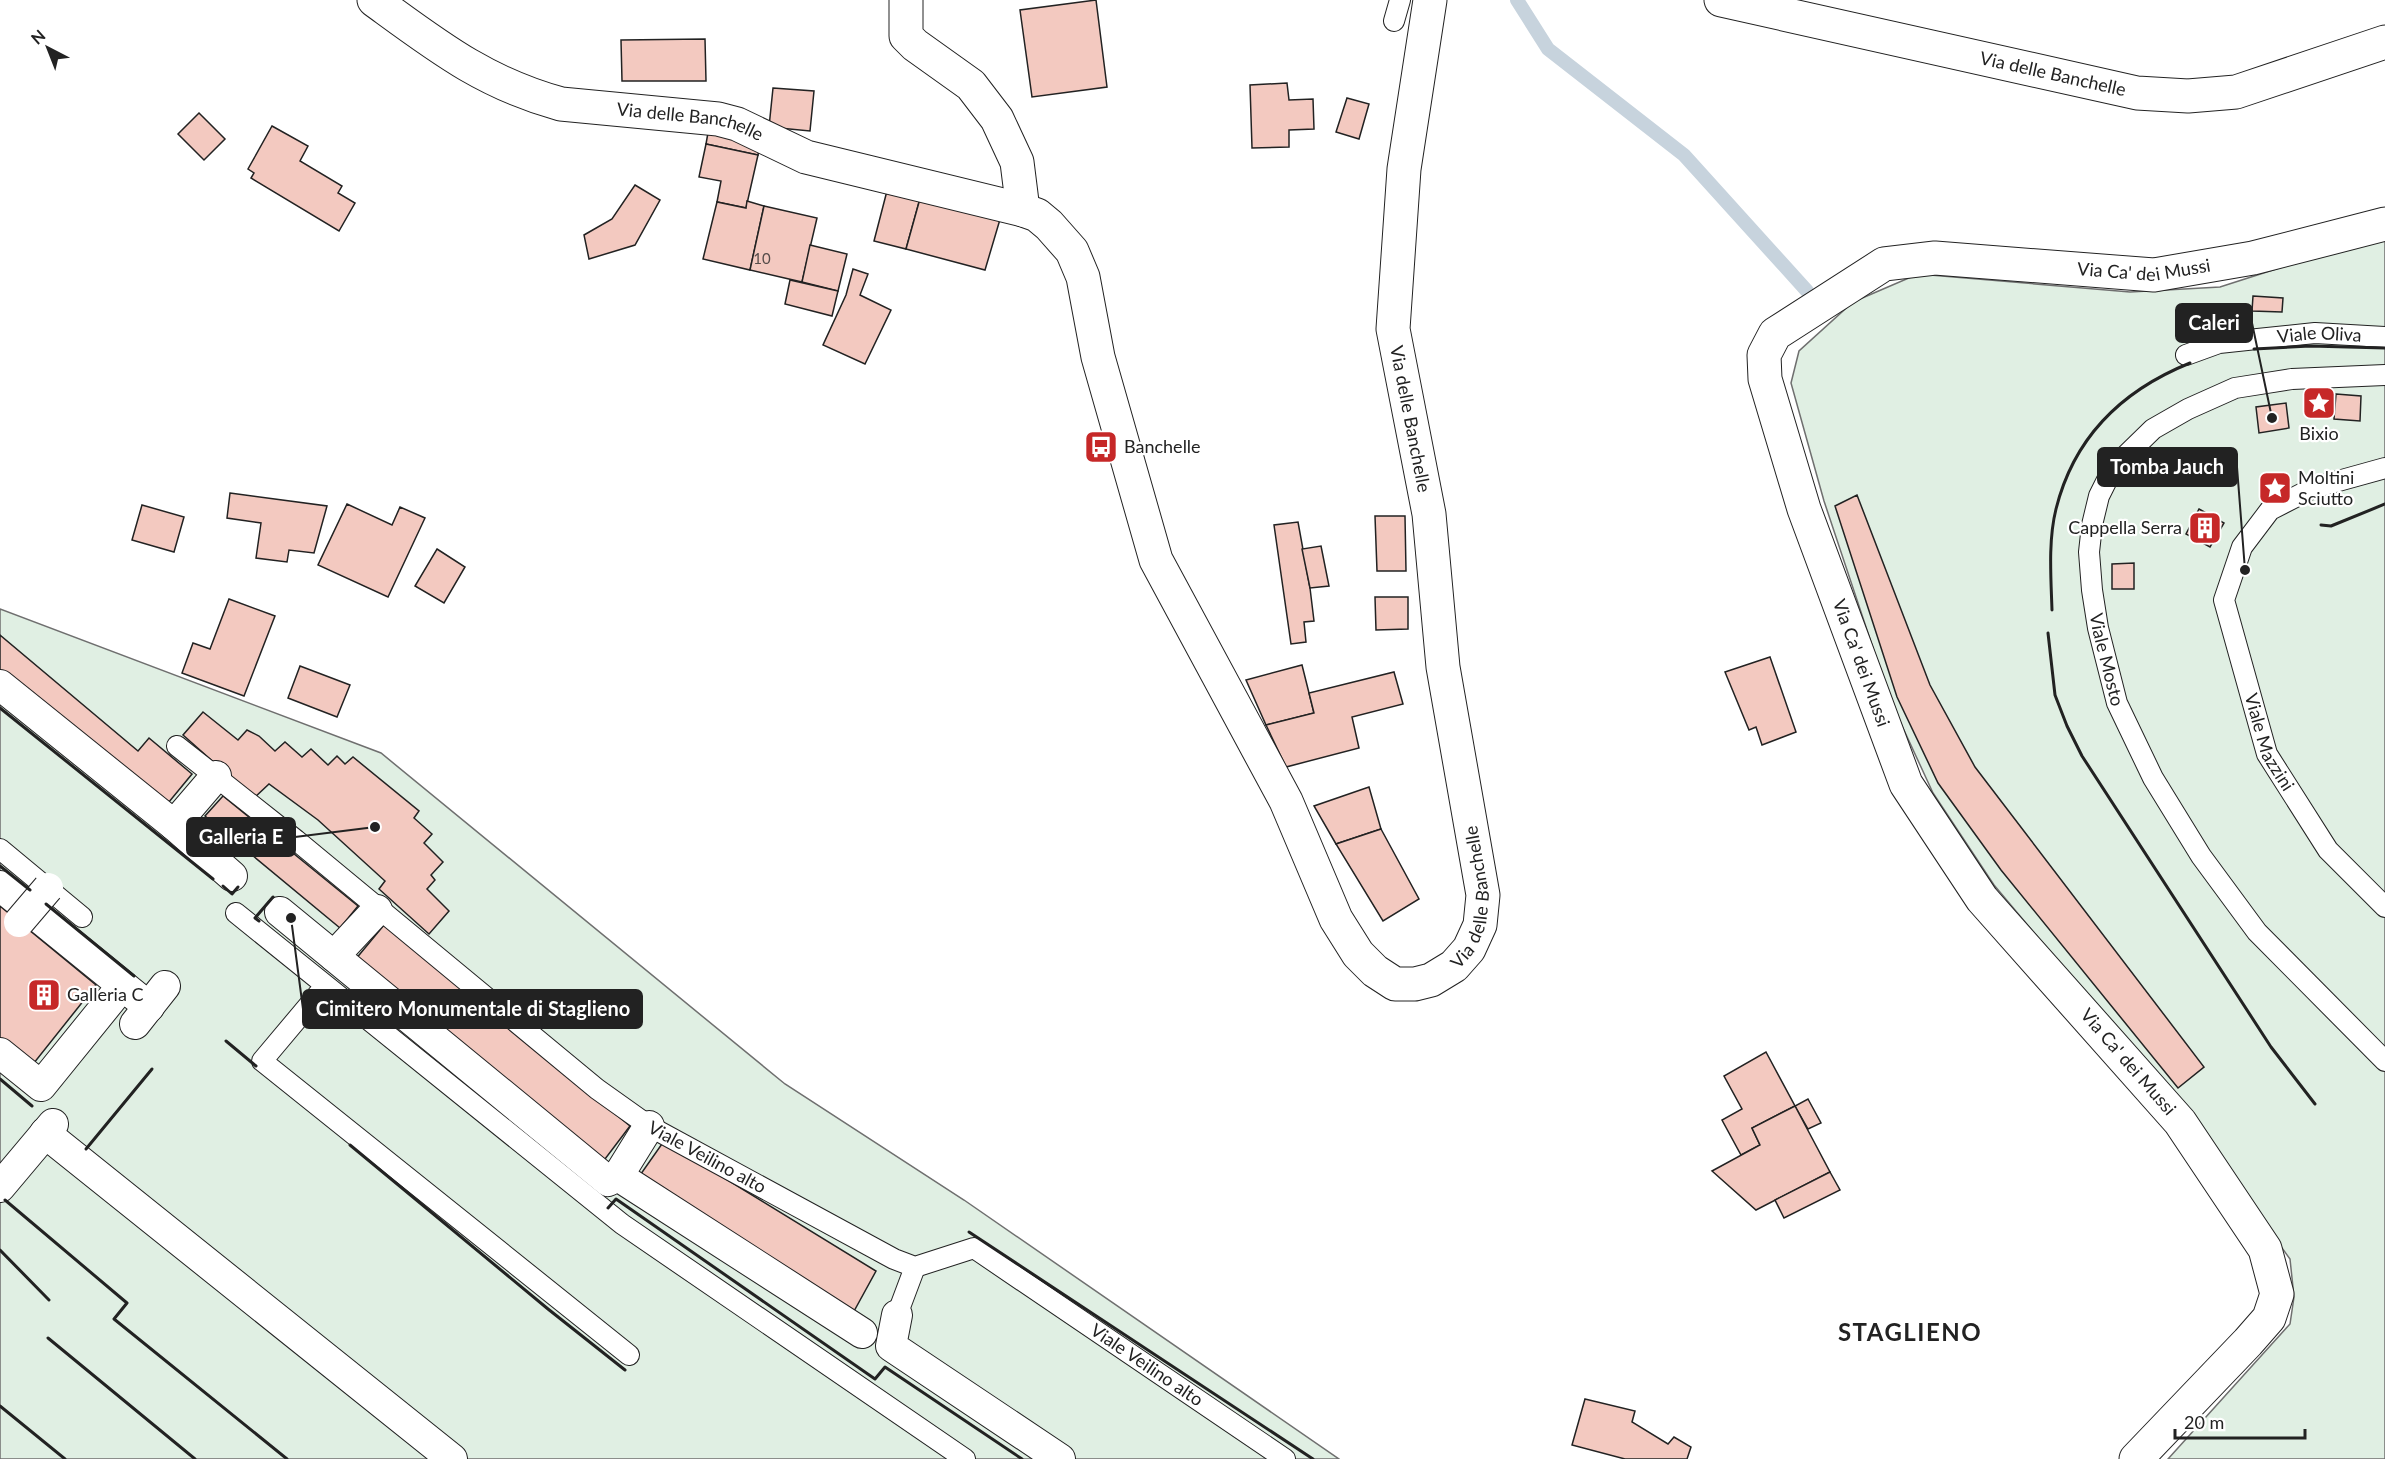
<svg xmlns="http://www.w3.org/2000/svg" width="2385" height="1459" font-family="Lato,sans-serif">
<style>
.green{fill:#e0efe3;stroke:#6f6f6f;stroke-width:1.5}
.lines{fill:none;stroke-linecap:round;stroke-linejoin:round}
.stream{stroke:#c7d3dd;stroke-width:14}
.building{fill:#f3c9c0;stroke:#222;stroke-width:1.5}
.service-casing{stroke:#222;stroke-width:22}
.pedestrian-casing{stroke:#222;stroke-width:32}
.minor-casing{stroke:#222;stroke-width:35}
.service{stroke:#fff;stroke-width:20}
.pedestrian{stroke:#fff;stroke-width:30}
.minor{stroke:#fff;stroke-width:33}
.pedestrian-bridge-casing{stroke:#222;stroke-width:32;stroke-linecap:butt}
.pedestrian-bridge{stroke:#fff;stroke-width:30}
.wall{stroke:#222;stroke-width:3}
.labels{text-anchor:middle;stroke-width:4.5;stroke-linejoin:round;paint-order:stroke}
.number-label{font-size:15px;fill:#564c4a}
.street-label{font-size:18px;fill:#222;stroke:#fff}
.poi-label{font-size:18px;fill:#222;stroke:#fff;text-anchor:start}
.district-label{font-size:24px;font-weight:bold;letter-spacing:1.5px;fill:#222;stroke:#fff}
.leader{fill:none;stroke:#222;stroke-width:2}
.callout-dot{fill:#222;stroke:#fff;stroke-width:2}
.callout{fill:#222;stroke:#222;stroke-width:2}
.callout-label{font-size:20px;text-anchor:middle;font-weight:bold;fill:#fff}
</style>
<rect width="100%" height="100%" fill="#fff"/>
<!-- green -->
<g class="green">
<path d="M 2385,234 L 2385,1459 L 2168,1459 L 2290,1324 L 2294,1297 L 2290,1259 L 2185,1113 L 1994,885 L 1933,793 L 1891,702 L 1824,501 L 1791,383 L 1799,351 L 1853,302 L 1918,274 L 2130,292 L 2220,287 Z"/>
<path d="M 0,609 L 381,753 L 785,1084 L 964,1200 L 1339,1459 L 0,1459 Z"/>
</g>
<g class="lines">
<!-- stream -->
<path class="stream" d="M 1517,0 L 1548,49 L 1684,155 L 1807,291"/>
</g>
<!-- building -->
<g class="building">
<path d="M 1096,0 L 1107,87 L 1032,97 L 1020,10 Z"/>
<path d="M 705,39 L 706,81 L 622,81 L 621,40 Z"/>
<path d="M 1287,83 L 1289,100 L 1313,99 L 1314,129 L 1289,130 L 1289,147 L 1252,148 L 1250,85 Z"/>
<path d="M 773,88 L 814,91 L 810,131 L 769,127 Z"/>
<path d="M 1347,98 L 1369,104 L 1359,139 L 1336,132 Z"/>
<path d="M 199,113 L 225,139 L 204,160 L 178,134 Z"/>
<path d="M 272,126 L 308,146 L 300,161 L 342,186 L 338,193 L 355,203 L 339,231 L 251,178 L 254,173 L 248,169 Z"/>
<path d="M 709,127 L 760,142 L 758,155 L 706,144 Z"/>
<path d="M 706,144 L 758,155 L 746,208 L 717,202 L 721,181 L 699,177 Z"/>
<path d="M 635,185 L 660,200 L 635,245 L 589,259 L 584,235 L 612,219 Z"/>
<path d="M 888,187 L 921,195 L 906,249 L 874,241 Z"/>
<path d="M 921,195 L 1001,216 L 985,270 L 906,249 Z"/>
<path d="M 747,201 L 764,206 L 750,270 L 703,259 L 717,202 L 746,208 Z"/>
<path d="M 764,206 L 817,218 L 802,282 L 750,270 Z"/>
<path d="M 810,245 L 847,254 L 838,291 L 802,282 Z"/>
<path d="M 853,269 L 868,274 L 860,295 L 891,310 L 865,364 L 823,345 L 846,295 Z"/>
<path d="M 790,280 L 838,291 L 832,316 L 785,304 Z"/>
<path d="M 2253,296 L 2283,298 L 2282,312 L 2252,311 Z"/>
<path d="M 2336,394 L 2361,396 L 2360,421 L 2334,419 Z"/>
<path d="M 2286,403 L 2289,428 L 2259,433 L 2256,407 Z"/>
<path d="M 230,493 L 327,506 L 314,553 L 289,550 L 287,562 L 256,558 L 261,523 L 227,518 Z"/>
<path d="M 1857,495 L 1930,685 L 1975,767 L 2204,1067 L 2178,1088 L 2001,870 L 1938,783 L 1897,697 L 1835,506 Z"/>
<path d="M 347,504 L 392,525 L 400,507 L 425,518 L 388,597 L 318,565 Z"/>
<path d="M 142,505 L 184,517 L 174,552 L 132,540 Z"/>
<path d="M 2199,509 L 2224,523 L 2210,547 L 2186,534 Z"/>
<path d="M 1375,516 L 1405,516 L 1406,571 L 1377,571 Z"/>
<path d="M 1298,522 L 1310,588 L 1314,621 L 1304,622 L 1306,642 L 1291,644 L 1274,525 Z"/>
<path d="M 1321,546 L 1329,586 L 1310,588 L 1302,549 Z"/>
<path d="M 437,549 L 465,567 L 444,603 L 415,586 Z"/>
<path d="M 2134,563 L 2134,589 L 2112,589 L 2112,564 Z"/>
<path d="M 1375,597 L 1408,597 L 1408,629 L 1376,630 Z"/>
<path d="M 229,599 L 275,616 L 244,696 L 182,673 L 193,643 L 210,649 Z"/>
<path d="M 0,635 L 138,751 L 149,738 L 192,774 L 164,808 L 0,670 Z"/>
<path d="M 1770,657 L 1796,732 L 1762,745 L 1756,727 L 1749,730 L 1725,672 Z"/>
<path d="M 1302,665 L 1314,713 L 1266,725 L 1246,680 Z"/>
<path d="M 300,666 L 350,685 L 337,717 L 288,698 Z"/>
<path d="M 1394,672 L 1403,704 L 1352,717 L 1359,748 L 1286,767 L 1266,725 L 1314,713 L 1309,693 Z"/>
<path d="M 203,712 L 238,740 L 247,730 L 259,736 L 275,751 L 285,742 L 302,757 L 311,749 L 328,765 L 337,756 L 345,764 L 353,757 L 419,811 L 414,818 L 432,834 L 424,843 L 443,862 L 431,875 L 435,880 L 427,889 L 449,911 L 429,934 L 379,889 L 385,881 L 318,820 L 269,784 L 254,798 L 183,735 Z"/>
<path d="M 1369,787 L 1381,829 L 1336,844 L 1314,806 Z"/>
<path d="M 223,796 L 358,906 L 340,928 L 205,816 Z"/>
<path d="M 1381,829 L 1419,899 L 1383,921 L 1336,844 Z"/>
<path d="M 0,906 L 96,985 L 30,1068 L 0,1043 Z"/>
<path d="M 384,925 L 630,1126 L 602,1163 L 355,960 Z"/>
<path d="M 1766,1052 L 1795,1106 L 1752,1128 L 1760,1145 L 1741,1155 L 1722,1120 L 1742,1109 L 1724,1076 Z"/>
<path d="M 1808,1099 L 1821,1123 L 1808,1129 L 1795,1106 Z"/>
<path d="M 1795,1106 L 1830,1172 L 1756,1210 L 1712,1171 L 1760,1145 L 1752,1128 Z"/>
<path d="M 664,1141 L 876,1271 L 853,1313 L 638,1178 Z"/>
<path d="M 1830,1172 L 1840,1190 L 1784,1218 L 1775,1200 Z"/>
<path d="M 1585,1399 L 1635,1411 L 1632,1422 L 1668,1444 L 1674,1437 L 1691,1447 L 1687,1459 L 1625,1459 L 1572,1445 Z"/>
</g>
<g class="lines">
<defs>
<g id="service">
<path d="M 1394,21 L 1400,0"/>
<path id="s1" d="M 2186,355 L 2219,343 L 2315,333 L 2385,337"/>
<path id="s2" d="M 2385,375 L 2292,379 L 2235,388 L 2188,409 L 2153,429 L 2113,468 L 2099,496 L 2092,525 L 2089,552 L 2092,590 L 2098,628 L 2117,703 L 2153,778 L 2201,856 L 2257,932 L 2385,1061"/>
<path id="s3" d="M 2385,468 L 2313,488 L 2270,510 L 2242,547 L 2224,600 L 2267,754 L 2328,850 L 2385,907"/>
<path id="s4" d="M 177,746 L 296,840 L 597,1089 L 649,1126 L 894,1259 L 915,1267 L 974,1248 L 1285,1459"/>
<path d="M 0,849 L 82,917"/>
<path d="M 236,913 L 622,1224 L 965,1459"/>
<path d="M 325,986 L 262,1061 L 629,1355"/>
<path d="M 897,1315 L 915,1267"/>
</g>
<g id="pedestrian">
<path d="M 0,685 L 174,825 L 216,776"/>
<path d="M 174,825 L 232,876"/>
<path d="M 0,886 L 149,1007"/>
<path d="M 280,912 L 608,1181 L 618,1176 L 862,1333"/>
<path d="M 334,956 L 377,910"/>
<path d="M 135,1024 L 165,986"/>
<path d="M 0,1053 L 41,1086 L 122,986"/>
<path d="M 45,1133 L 452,1459"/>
<path d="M 618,1176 L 649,1126"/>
<path d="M 0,1187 L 53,1124"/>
<path d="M 897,1315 L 891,1346 L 1060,1459"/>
</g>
<g id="minor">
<path id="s5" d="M 374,0 C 437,46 484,83 561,104 L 718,119 L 737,124 L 806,157 L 1023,210 L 1037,215 L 1049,225 L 1072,251 L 1083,277 L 1098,357 L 1156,560 L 1286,801 L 1336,919 L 1358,954 L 1375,971 L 1395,984 L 1415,984 L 1431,980 L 1454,966 L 1469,949 L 1480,925 L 1483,895 L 1443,667 L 1429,514 L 1393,329 L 1404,169 L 1430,0"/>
<path d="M 906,0 L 906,36 L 915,45 L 971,85 L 997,119 L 1017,162 L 1023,210"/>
<path id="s6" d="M 1721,0 L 2137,93 L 2188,96 L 2236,92 L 2385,42"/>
<path id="s7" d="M 2136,1459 L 2248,1342 L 2269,1318 L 2277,1294 L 2265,1249 L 2180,1122 L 1982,899 L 1906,784 L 1804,509 L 1765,379 L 1764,355 L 1775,334 L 1884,264 L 1935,258 L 2154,275 L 2253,258 L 2385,224"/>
</g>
</defs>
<!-- service casing -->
<use href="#service" class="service-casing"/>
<!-- pedestrian casing -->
<use href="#pedestrian" class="pedestrian-casing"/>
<!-- minor casing -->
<use href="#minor" class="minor-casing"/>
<!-- service -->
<use href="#service" class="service"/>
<!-- pedestrian -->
<use href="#pedestrian" class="pedestrian"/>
<!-- minor -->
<use href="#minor" class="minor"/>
<defs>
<path id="pedestrian-bridge" d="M 19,922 L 48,888"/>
</defs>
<!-- pedestrian-bridge casing -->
<use href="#pedestrian-bridge" class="pedestrian-bridge-casing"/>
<!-- pedestrian-bridge -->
<use href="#pedestrian-bridge" class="pedestrian-bridge"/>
<!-- wall -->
<g class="wall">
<path d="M 2254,349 L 2310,346 L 2385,348"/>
<path d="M 2321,525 L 2331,526 L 2385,504"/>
<path d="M 2052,610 C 2051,578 2048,541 2056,509 C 2074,437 2123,390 2190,363"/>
<path d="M 2048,633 L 2055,695 L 2067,726 L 2082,756 L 2271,1047 L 2315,1104"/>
<path d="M 0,708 L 213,879"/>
<path d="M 0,866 L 30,890"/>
<path d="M 223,886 L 232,894 L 238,887"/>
<path d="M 46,904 L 134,976"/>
<path d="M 259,921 L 255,918 L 273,897"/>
<path d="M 226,1041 L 256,1066"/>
<path d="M 0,1079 L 32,1106"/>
<path d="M 350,1145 L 548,1309 L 625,1370"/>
<path d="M 86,1149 L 152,1069"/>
<path d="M 5,1200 L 127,1303 L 114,1319 L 287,1459"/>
<path d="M 608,1208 L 616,1199 L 875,1379 L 885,1367 L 1022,1459"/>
<path d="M 969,1232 L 1313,1459"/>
<path d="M 0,1250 L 49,1300"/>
<path d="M 48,1338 L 195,1459"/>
<path d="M 0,1406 L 65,1459"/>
</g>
</g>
<!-- icons -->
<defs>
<symbol id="sight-square" viewBox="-11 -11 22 22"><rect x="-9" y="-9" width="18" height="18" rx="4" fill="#c62828" stroke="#fff"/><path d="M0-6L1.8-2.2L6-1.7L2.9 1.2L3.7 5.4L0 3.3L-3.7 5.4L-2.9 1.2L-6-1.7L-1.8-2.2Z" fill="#fff"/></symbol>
<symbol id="bus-square" viewBox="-11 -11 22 22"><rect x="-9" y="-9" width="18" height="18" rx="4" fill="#c62828" stroke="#fff"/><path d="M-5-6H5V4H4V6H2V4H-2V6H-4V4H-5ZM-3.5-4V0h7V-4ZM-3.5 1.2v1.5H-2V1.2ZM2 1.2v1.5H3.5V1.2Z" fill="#fff"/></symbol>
<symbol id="building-square" viewBox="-11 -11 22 22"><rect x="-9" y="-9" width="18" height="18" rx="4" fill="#c62828" stroke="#fff"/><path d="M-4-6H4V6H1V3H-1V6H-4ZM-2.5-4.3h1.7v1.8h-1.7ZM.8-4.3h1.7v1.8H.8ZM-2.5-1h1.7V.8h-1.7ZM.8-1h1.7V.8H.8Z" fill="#fff"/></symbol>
</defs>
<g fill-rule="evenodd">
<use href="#sight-square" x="2300" y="384" width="38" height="38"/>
<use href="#bus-square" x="1082" y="428" width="38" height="38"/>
<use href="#sight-square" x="2256" y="469" width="38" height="38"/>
<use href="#building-square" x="2186" y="509" width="38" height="38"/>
<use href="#building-square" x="25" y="976" width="38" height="38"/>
</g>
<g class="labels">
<!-- number labels -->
<g class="number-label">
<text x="762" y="264">10</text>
</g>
<!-- street labels -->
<g class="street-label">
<text dy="6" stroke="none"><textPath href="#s6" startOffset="340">Via delle Banchelle</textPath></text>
<text dy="6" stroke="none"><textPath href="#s5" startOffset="346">Via delle Banchelle</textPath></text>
<text dy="6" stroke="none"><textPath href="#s7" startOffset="1722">Via Ca' dei Mussi</textPath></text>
<text dy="6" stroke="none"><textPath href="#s1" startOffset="136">Viale Oliva</textPath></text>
<text transform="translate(1410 419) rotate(79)" y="6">Via delle Banchelle</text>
<text dy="6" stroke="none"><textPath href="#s2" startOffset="496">Viale Mosto</textPath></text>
<text transform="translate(1861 663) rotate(70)" y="6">Via Ca' dei Mussi</text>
<text dy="6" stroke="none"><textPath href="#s3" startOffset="375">Viale Mazzini</textPath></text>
<text dy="6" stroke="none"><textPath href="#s5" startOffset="1708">Via delle Banchelle</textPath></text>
<text transform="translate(2128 1062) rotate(49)" y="6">Via Ca' dei Mussi</text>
<text dy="6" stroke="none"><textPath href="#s4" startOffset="672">Viale Veilino alto</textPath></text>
<text dy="6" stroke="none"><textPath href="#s4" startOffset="1178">Viale Veilino alto</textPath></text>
</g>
<!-- poi labels -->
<g class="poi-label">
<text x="2319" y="440" text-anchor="middle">Bixio</text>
<text x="1124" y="453">Banchelle</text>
<text x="2298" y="484">Moltini<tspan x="2298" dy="21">Sciutto</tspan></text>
<text x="2182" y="534" text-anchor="end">Cappella Serra</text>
<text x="67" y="1001">Galleria C</text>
</g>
<!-- district labels -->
<g class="district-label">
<text x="1910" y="1341">STAGLIENO</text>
</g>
</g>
<!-- callouts -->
<path class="leader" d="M2272 418L2252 323M2245 570L2237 467M375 827L295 837M291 918L303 1009"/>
<g class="callout-dot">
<circle cx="2272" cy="418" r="6"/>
<circle cx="2245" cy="570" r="6"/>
<circle cx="375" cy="827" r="6"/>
<circle cx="291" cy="918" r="6"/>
</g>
<g class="callout">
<rect x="2176" y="304" width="76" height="38" rx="6"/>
<rect x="2098" y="448" width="139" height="38" rx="6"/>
<rect x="187" y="818" width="108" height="38" rx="6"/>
<rect x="303" y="990" width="339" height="38" rx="6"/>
</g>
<g class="callout-label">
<text x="2214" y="330">Caleri</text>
<text x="2167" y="474">Tomba Jauch</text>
<text x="241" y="844">Galleria E</text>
<text x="473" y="1016">Cimitero Monumentale di Staglieno</text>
</g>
<!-- north arrow -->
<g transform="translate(48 48) rotate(318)" stroke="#ffffff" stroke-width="4.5" paint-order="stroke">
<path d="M0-4.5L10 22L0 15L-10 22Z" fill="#222222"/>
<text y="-9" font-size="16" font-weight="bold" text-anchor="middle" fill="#222222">N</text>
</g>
<!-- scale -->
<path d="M2175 1429v9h130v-9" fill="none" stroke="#222222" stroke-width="3"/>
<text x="2184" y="1429" font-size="18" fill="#222222" stroke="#ffffff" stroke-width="4.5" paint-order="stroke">20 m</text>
</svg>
